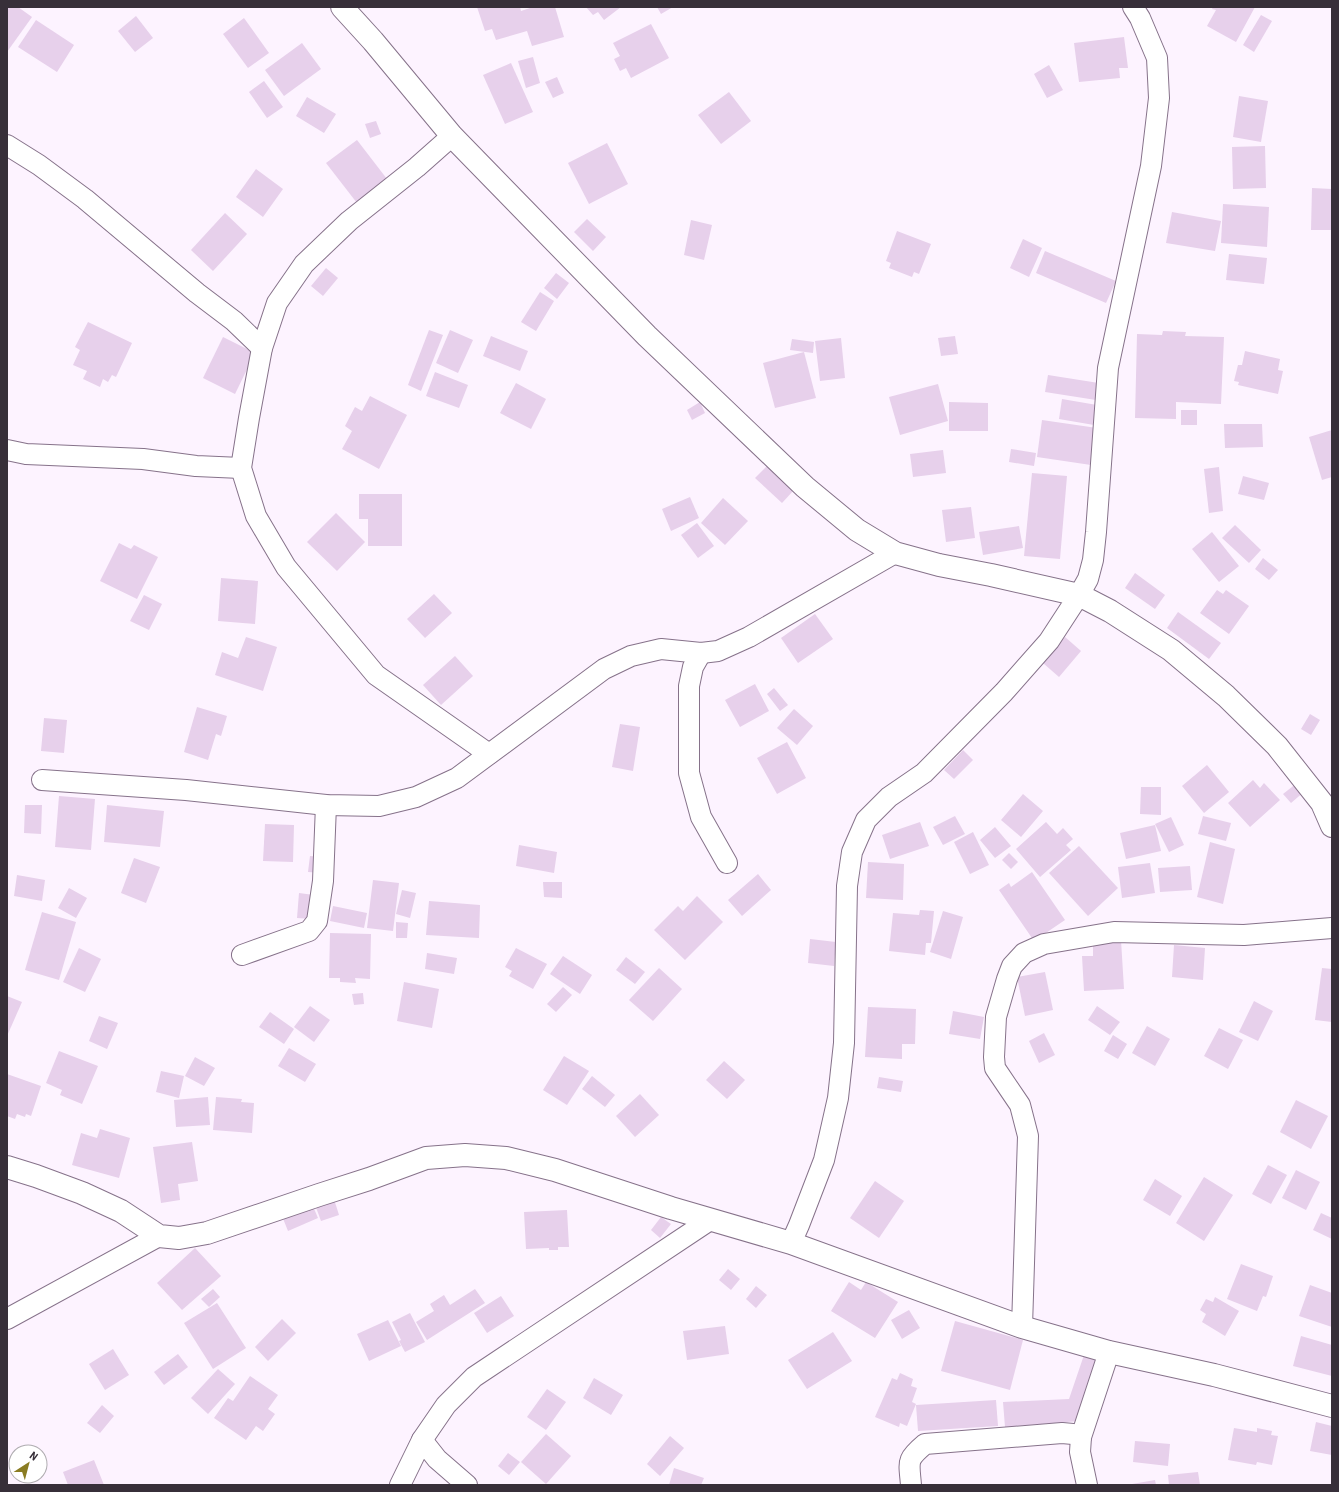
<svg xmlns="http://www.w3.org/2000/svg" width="1339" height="1492" font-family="'Roboto Condensed',sans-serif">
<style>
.building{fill:#e7d0eb}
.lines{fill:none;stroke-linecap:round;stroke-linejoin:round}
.street-casing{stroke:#86728a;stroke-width:22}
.secondary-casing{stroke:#86728a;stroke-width:24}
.street{stroke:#fff;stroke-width:20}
.secondary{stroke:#fff;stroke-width:22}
</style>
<rect width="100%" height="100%" fill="#fdf3ff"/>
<!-- building -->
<g class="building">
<path d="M 7,7 L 18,7 L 32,17 L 7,52 Z"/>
<path d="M 477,7 L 520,7 L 521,11 L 533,7 L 555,7 L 564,37 L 532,46 L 527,31 L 496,40 L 492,29 L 485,31 Z"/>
<path d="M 586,7 L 621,7 L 604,20 L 598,12 L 593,15 Z"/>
<path d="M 657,7 L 673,7 L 661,14 Z"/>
<path d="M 1213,7 L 1255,7 L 1236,42 L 1207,26 L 1216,10 L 1212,9 Z"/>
<path d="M 1261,15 L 1272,21 L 1254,52 L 1243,45 Z"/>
<path d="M 136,16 L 153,38 L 135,52 L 118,31 Z"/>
<path d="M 244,18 L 269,53 L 248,68 L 223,34 Z"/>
<path d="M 36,20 L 74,45 L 57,72 L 18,47 Z"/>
<path d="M 651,24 L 669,58 L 631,78 L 626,68 L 620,71 L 614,59 L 620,56 L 613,43 Z"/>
<path d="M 1124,37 L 1128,68 L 1119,68 L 1120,78 L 1079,82 L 1074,43 Z"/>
<path d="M 302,43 L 321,69 L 284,96 L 265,70 Z"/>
<path d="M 533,57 L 540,83 L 526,88 L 518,61 Z"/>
<path d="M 511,63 L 533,112 L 505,124 L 483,75 Z"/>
<path d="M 1049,65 L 1063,90 L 1047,98 L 1034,74 Z"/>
<path d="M 557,77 L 564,93 L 553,98 L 545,82 Z"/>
<path d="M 264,81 L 283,107 L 267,118 L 249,92 Z"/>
<path d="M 729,92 L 751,121 L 721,144 L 698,115 Z"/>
<path d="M 1239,96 L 1268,101 L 1261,142 L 1233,137 Z"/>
<path d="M 307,97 L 336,114 L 324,133 L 296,116 Z"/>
<path d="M 376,121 L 381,134 L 370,138 L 365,124 Z"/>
<path d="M 357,140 L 387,179 L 357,203 L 326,163 Z"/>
<path d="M 607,143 L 628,184 L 589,204 L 568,163 Z"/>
<path d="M 1265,146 L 1266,188 L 1233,189 L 1232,147 Z"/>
<path d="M 256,169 L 283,189 L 263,217 L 236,197 Z"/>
<path d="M 1312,188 L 1332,189 L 1332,230 L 1311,230 Z"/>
<path d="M 1223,204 L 1269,207 L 1267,247 L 1221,243 Z"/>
<path d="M 1172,212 L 1221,221 L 1215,251 L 1166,243 Z"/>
<path d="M 225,213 L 247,234 L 213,271 L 191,250 Z"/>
<path d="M 587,219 L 606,237 L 593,251 L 574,232 Z"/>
<path d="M 691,220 L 712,225 L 704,260 L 684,255 Z"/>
<path d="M 897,231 L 931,244 L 919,274 L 914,272 L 912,277 L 889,268 L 891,263 L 886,261 Z"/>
<path d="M 1023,239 L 1042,248 L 1029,277 L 1010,268 Z"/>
<path d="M 1045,251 L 1116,281 L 1106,303 L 1036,273 Z"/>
<path d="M 1229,254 L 1267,258 L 1264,284 L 1226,280 Z"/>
<path d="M 326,268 L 338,278 L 323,296 L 311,286 Z"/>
<path d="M 556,273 L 569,283 L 557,299 L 544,288 Z"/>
<path d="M 540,292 L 554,301 L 536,331 L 521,322 Z"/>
<path d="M 88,322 L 132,343 L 116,377 L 112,375 L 108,382 L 103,379 L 100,387 L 83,379 L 87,371 L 73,365 L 80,350 L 75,347 Z"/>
<path d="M 429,330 L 443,335 L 421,391 L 408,385 Z"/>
<path d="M 450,330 L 473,340 L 458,373 L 436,363 Z"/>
<path d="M 1163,331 L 1186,332 L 1185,336 L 1224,337 L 1221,404 L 1176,402 L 1176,419 L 1135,418 L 1137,334 L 1162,335 Z"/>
<path d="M 491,336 L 528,351 L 520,371 L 483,356 Z"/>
<path d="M 955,336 L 958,354 L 941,356 L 938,338 Z"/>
<path d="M 223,337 L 255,353 L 235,394 L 203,378 Z"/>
<path d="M 841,338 L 845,378 L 820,381 L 815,341 Z"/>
<path d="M 792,339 L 814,342 L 813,353 L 790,350 Z"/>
<path d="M 1245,351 L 1280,359 L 1278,370 L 1283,371 L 1278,394 L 1238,385 L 1239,382 L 1234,381 L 1238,365 L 1242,365 Z"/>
<path d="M 804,352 L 816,398 L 775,408 L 763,363 Z"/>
<path d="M 435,372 L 468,385 L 459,408 L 426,396 Z"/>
<path d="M 1048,375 L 1105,384 L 1096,400 L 1045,392 Z"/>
<path d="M 516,383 L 546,399 L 531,429 L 500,413 Z"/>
<path d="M 938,384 L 948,421 L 900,435 L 889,397 Z"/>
<path d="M 370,396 L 407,415 L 379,469 L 342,449 L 352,431 L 345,426 L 355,407 L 362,411 Z"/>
<path d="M 1062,399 L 1097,405 L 1094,425 L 1059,419 Z"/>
<path d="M 700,402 L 705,413 L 692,420 L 687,410 Z"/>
<path d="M 949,402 L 988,403 L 988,431 L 949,431 Z"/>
<rect x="1181" y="410" width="16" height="15"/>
<path d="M 1042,420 L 1097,428 L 1091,465 L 1037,457 Z"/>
<path d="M 1224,424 L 1262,424 L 1263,447 L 1225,448 Z"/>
<path d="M 1332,430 L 1332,477 L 1322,480 L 1309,437 Z"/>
<path d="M 1011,449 L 1036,453 L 1034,466 L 1009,462 Z"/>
<path d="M 943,450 L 946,473 L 913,477 L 910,454 Z"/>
<path d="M 768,465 L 794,490 L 782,503 L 755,478 Z"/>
<path d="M 1219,467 L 1223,511 L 1209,513 L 1204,469 Z"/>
<path d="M 1032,473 L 1067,476 L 1060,559 L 1024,556 Z"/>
<path d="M 1243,476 L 1269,483 L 1264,500 L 1238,494 Z"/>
<path d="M 359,494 L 402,494 L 402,546 L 368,546 L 368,519 L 359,519 Z"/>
<path d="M 690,497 L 699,518 L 671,531 L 662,509 Z"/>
<path d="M 723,498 L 748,521 L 725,545 L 701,523 Z"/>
<path d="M 971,507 L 975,538 L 946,542 L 942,510 Z"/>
<path d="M 336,513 L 365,542 L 337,571 L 307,542 Z"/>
<path d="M 697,523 L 714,546 L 698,558 L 681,535 Z"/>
<path d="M 1235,525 L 1261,550 L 1249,563 L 1222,538 Z"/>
<path d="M 1019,526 L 1023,548 L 983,555 L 979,532 Z"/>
<path d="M 1212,532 L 1239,566 L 1219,582 L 1192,549 Z"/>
<path d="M 119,543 L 131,549 L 134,545 L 158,557 L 137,599 L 100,581 Z"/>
<path d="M 1263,558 L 1278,570 L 1269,580 L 1255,569 Z"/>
<path d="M 1135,573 L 1165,595 L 1155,609 L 1125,588 Z"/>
<path d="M 221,578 L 258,581 L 255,624 L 218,621 Z"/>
<path d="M 1217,590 L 1223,594 L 1226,590 L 1249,606 L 1229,634 L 1200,613 Z"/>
<path d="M 434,594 L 452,613 L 425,638 L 407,619 Z"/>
<path d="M 144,595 L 162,604 L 149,630 L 130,621 Z"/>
<path d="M 1178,612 L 1221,643 L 1209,659 L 1167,628 Z"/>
<path d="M 815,614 L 833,639 L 798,663 L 781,638 Z"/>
<path d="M 246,637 L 277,647 L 263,691 L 215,675 L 222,652 L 238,658 Z"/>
<path d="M 1065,637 L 1081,651 L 1059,677 L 1043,663 Z"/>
<path d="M 455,656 L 473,676 L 441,705 L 423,685 Z"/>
<path d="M 755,684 L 769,711 L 740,727 L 725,700 Z"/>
<path d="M 774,688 L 788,705 L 780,711 L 767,694 Z"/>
<path d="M 197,707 L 227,716 L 221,736 L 216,734 L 208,760 L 184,752 Z"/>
<path d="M 794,709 L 813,726 L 797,745 L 777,728 Z"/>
<path d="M 1310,714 L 1320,720 L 1311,735 L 1301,729 Z"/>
<path d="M 44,718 L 67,720 L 64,753 L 41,751 Z"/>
<path d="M 620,724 L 640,727 L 633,771 L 612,767 Z"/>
<path d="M 787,742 L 806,778 L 777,794 L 757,758 Z"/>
<path d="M 963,750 L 973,760 L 954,779 L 944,770 Z"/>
<path d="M 1207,765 L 1229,792 L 1204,813 L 1182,786 Z"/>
<path d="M 1253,780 L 1260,788 L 1264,783 L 1280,800 L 1250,827 L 1228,803 Z"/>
<path d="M 1297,783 L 1305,791 L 1291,803 L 1283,794 Z"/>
<path d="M 1141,787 L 1161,787 L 1161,815 L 1140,814 Z"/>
<path d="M 1023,794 L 1043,811 L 1021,837 L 1001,820 Z"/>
<path d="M 59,796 L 95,799 L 91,850 L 55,847 Z"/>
<path d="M 25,805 L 42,805 L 41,834 L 24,833 Z"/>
<path d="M 107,805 L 164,811 L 160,847 L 104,842 Z"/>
<path d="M 955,816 L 965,834 L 943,845 L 933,827 Z"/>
<path d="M 1203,816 L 1231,823 L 1226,841 L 1198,834 Z"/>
<path d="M 1171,817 L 1184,845 L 1169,852 L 1155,824 Z"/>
<path d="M 920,822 L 929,846 L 890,859 L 882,835 Z"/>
<path d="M 1046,822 L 1057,834 L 1063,828 L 1073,839 L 1066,845 L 1071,850 L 1040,877 L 1016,849 Z"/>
<path d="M 265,824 L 294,825 L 293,862 L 263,861 Z"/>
<path d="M 1155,825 L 1161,851 L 1126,859 L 1120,833 Z"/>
<path d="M 995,827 L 1011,846 L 995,858 L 980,840 Z"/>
<path d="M 973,832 L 989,865 L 970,874 L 954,842 Z"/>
<path d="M 1210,842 L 1235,849 L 1223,904 L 1197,897 Z"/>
<path d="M 519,845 L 557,852 L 554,873 L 516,866 Z"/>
<path d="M 1079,846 L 1118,888 L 1088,916 L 1049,873 Z"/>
<path d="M 1009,853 L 1018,862 L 1011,869 L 1002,860 Z"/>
<path d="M 310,856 L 321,857 L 321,873 L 308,872 Z"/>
<path d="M 134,858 L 160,867 L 146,903 L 121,893 Z"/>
<path d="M 868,862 L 904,864 L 903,900 L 866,898 Z"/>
<path d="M 1150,863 L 1155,893 L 1122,898 L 1118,867 Z"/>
<path d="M 1190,866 L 1192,890 L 1160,892 L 1158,868 Z"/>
<path d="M 1032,872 L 1065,920 L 1034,941 L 999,890 L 1009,883 L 1011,887 Z"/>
<path d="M 758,874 L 771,890 L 742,916 L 728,900 Z"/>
<path d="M 17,875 L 45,880 L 42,901 L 14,896 Z"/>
<path d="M 373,880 L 399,883 L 393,931 L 367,928 Z"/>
<path d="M 543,882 L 562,882 L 562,898 L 544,897 Z"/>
<path d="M 69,888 L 87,898 L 76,918 L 58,908 Z"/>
<path d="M 402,890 L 416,893 L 410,918 L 396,914 Z"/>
<path d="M 299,893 L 314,895 L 312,919 L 297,918 Z"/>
<path d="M 697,896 L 723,922 L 685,960 L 654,930 L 678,906 L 683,911 Z"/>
<path d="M 429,901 L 480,905 L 479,938 L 426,935 Z"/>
<path d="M 333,906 L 367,913 L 364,928 L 330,921 Z"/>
<path d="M 920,910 L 934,911 L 931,943 L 926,943 L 925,955 L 889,951 L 893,913 L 919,915 Z"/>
<path d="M 943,911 L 963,917 L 951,959 L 930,952 Z"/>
<path d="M 42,912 L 76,922 L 59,980 L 25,970 Z"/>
<path d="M 396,922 L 408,923 L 407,938 L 396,938 Z"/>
<path d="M 330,933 L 371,934 L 370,979 L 355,978 L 356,983 L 340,982 L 340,978 L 329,978 Z"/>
<path d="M 810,939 L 836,942 L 834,966 L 808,963 Z"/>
<path d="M 1121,940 L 1124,989 L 1084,991 L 1082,956 L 1093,956 L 1093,942 Z"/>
<path d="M 1174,945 L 1205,948 L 1203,980 L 1172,977 Z"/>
<path d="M 79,948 L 101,959 L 85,992 L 63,982 Z"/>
<path d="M 516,948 L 547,964 L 533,989 L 509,976 L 512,971 L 505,967 Z"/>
<path d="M 427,953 L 457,958 L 454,974 L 425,969 Z"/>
<path d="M 563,956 L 592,975 L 580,994 L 550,974 Z"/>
<path d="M 626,957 L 645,972 L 635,984 L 616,970 Z"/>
<path d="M 659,968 L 682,989 L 653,1021 L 629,1000 Z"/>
<path d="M 1322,968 L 1332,969 L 1332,1022 L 1315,1020 Z"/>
<path d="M 1045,972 L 1053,1010 L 1025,1016 L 1017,977 Z"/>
<path d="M 404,982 L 439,989 L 432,1028 L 397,1021 Z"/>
<path d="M 563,987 L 572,995 L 556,1012 L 547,1004 Z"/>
<path d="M 363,993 L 364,1004 L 354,1005 L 352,994 Z"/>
<path d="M 7,996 L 22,1002 L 7,1036 Z"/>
<path d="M 1254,1001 L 1273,1011 L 1258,1041 L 1239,1032 Z"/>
<path d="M 310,1006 L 330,1020 L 314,1042 L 294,1027 Z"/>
<path d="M 1097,1006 L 1120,1022 L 1110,1035 L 1088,1020 Z"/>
<path d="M 868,1007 L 916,1009 L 915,1044 L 902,1044 L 902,1059 L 865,1057 Z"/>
<path d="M 953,1011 L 984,1017 L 980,1039 L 949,1034 Z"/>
<path d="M 270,1012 L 294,1029 L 284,1044 L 259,1027 Z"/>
<path d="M 99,1016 L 118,1023 L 107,1049 L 89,1041 Z"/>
<path d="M 1147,1026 L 1170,1039 L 1155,1066 L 1132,1053 Z"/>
<path d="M 1219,1028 L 1243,1040 L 1228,1069 L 1204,1056 Z"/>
<path d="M 1044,1033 L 1055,1055 L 1039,1063 L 1029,1041 Z"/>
<path d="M 1113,1035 L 1127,1044 L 1118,1059 L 1104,1051 Z"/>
<path d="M 289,1048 L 316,1064 L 305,1082 L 278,1066 Z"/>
<path d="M 59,1051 L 98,1066 L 82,1104 L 60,1095 L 62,1090 L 46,1083 Z"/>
<path d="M 564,1056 L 589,1071 L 567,1105 L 543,1090 Z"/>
<path d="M 195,1057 L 215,1068 L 204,1086 L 185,1076 Z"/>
<path d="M 724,1061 L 745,1080 L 727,1099 L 706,1080 Z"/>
<path d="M 161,1071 L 184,1076 L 179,1098 L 156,1092 Z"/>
<path d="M 7,1074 L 41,1086 L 31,1116 L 26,1114 L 25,1117 L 17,1114 L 15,1119 L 7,1116 Z"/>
<path d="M 592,1076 L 615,1095 L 605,1107 L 582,1089 Z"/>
<path d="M 879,1077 L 903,1081 L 901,1092 L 877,1088 Z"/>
<path d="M 640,1094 L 659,1115 L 635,1137 L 616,1116 Z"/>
<path d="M 208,1097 L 210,1125 L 176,1127 L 174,1100 Z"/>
<path d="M 216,1097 L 242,1099 L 241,1102 L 254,1103 L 252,1133 L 213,1130 Z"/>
<path d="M 1296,1100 L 1328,1116 L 1311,1149 L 1280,1132 Z"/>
<path d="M 100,1129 L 130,1138 L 119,1178 L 72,1165 L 81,1133 L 97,1138 Z"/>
<path d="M 192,1142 L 198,1181 L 178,1184 L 180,1200 L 161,1203 L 153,1147 Z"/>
<path d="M 1268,1165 L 1287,1175 L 1271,1204 L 1252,1194 Z"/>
<path d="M 1296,1170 L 1320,1182 L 1306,1210 L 1282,1198 Z"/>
<path d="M 1204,1177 L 1233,1195 L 1204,1241 L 1176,1223 Z"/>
<path d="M 1155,1179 L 1182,1196 L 1170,1216 L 1143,1200 Z"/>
<path d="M 875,1181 L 904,1201 L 879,1238 L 850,1218 Z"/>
<path d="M 333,1196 L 339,1215 L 321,1221 L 314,1202 Z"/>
<path d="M 312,1204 L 318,1218 L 288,1231 L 282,1216 Z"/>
<path d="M 567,1210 L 569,1247 L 558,1247 L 558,1250 L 549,1250 L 549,1248 L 526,1249 L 524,1212 Z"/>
<path d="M 1321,1213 L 1332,1218 L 1332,1239 L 1313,1230 Z"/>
<path d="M 661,1217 L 671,1224 L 660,1238 L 651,1230 Z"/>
<path d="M 195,1248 L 221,1276 L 182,1310 L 157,1283 Z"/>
<path d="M 1241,1264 L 1273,1276 L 1266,1297 L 1263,1296 L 1257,1311 L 1227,1299 Z"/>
<path d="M 728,1269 L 740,1279 L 731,1290 L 719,1280 Z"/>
<path d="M 849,1282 L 861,1290 L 866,1282 L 898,1302 L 875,1338 L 831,1311 Z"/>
<path d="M 1310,1285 L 1332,1293 L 1332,1327 L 1299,1316 Z"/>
<path d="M 756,1286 L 767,1295 L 756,1308 L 746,1299 Z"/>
<path d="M 213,1289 L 220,1297 L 209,1307 L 201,1299 Z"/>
<path d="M 475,1289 L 485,1303 L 427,1340 L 416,1322 L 434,1311 L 430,1304 L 444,1295 L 450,1305 Z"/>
<path d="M 501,1296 L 514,1316 L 487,1333 L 474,1313 Z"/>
<path d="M 1215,1297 L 1239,1311 L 1225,1336 L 1202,1322 L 1206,1314 L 1200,1310 L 1206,1299 L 1213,1302 Z"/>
<path d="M 217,1303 L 246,1348 L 213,1369 L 184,1323 Z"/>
<path d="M 909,1310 L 920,1328 L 902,1339 L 891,1320 Z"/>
<path d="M 410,1313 L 425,1342 L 405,1352 L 399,1341 L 401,1340 L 392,1322 Z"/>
<path d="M 282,1319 L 296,1333 L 268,1361 L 255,1347 Z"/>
<path d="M 388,1320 L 401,1346 L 369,1361 L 357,1334 Z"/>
<path d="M 955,1321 L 1023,1340 L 1010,1390 L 941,1371 Z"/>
<path d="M 725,1326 L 729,1354 L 687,1360 L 683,1331 Z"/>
<path d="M 833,1332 L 852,1361 L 807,1389 L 788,1360 Z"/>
<path d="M 1301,1336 L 1332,1345 L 1332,1376 L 1293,1366 Z"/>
<path d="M 113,1349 L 129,1375 L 105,1390 L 89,1364 Z"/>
<path d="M 178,1354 L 188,1367 L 164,1385 L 154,1372 Z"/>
<path d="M 1084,1355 L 1101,1361 L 1080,1421 L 1005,1427 L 1003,1402 L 1069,1399 Z"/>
<path d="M 218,1369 L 235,1384 L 208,1414 L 191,1398 Z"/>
<path d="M 900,1373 L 913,1379 L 911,1386 L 917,1388 L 912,1402 L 916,1404 L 907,1426 L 900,1423 L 899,1427 L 875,1417 L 892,1378 L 897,1380 Z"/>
<path d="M 250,1376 L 278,1395 L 268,1409 L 275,1414 L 263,1431 L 256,1426 L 246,1440 L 214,1418 L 228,1398 L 233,1401 Z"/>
<path d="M 594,1378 L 623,1395 L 611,1415 L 583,1398 Z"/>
<path d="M 547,1389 L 566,1402 L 546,1430 L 527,1417 Z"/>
<path d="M 996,1400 L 998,1426 L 918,1431 L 916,1405 Z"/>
<path d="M 102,1405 L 114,1416 L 100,1433 L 87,1423 Z"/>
<path d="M 1316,1422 L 1332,1426 L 1332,1455 L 1310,1451 Z"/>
<path d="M 1234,1428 L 1257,1432 L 1257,1428 L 1272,1431 L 1271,1435 L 1278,1436 L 1272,1465 L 1257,1462 L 1256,1465 L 1228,1460 Z"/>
<path d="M 546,1434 L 571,1456 L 546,1484 L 521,1462 Z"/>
<path d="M 670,1436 L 684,1448 L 660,1476 L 647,1464 Z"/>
<path d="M 1135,1441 L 1170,1444 L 1168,1466 L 1133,1462 Z"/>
<path d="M 508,1453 L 520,1462 L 509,1475 L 498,1466 Z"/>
<path d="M 94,1460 L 104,1485 L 68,1485 L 63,1472 Z"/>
<path d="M 674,1468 L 704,1478 L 701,1485 L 669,1485 Z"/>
<path d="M 1198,1472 L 1200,1485 L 1169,1485 L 1168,1475 Z"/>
<path d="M 1155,1480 L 1156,1485 L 1132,1485 L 1132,1484 Z"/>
</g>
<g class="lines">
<defs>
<g id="street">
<path d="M 452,136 L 417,167 L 349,221 L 304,264 L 277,303 L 262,348 L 249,418 L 241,468 L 256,516 L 286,567 L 376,675 L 489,754"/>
<path d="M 7,145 L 39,165 L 85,199 L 197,293 L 234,321 L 262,348"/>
<path d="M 7,450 L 26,454 L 143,459 L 196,466 L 241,468"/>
<path d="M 701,653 L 693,667 L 689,686 L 689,773 L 701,817 L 727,863"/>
<path d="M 42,780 L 186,790 L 326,805 L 379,806 L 416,797 L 457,778 L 604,669 L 631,656 L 661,649 L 701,653 L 718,651 L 749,637 L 895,553"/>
<path d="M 242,955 L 309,931 L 317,921 L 323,881 L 326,805"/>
<path d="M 791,1243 L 799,1225 L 824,1160 L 838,1098 L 844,1043 L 847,886 L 852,852 L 866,820 L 889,797 L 924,773 L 1004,692 L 1049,641 L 1079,595 L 1088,579 L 1093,560 L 1096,532 L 1108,368 L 1151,166 L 1159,98 L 1157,58 L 1140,18 L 1133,7"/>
<path d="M 7,1319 L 159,1236"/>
<path d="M 1022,1327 L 1028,1136 L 1020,1105 L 995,1068 L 994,1057 L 996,1017 L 1007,979 L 1012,966 L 1024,953 L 1044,944 L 1114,932 L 1244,935 L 1332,928"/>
<path d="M 422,1440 L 437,1459 L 467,1485"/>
<path d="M 400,1485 L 422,1440 L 446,1405 L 474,1377 L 710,1220"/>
<path d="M 911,1485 C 909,1461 906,1460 925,1444 L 1062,1433 L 1073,1434 L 1081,1437"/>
<path d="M 1087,1485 L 1080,1452 L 1081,1437 L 1109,1352"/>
</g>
<g id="secondary">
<path d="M 342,7 L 373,41 L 452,136 L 647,336 L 805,487 L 857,530 L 895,553 L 939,565 L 991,575 L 1079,595 L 1110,611 L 1171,650 L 1226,696 L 1277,746 L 1322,803 L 1332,826"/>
<path d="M 7,1167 L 36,1176 L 82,1193 L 121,1211 L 159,1236 L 179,1238 L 207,1233 L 319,1195 L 369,1179 L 426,1158 L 465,1155 L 506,1158 L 555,1170 L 671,1208 L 791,1243 L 1022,1327 L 1109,1352 L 1214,1375 L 1332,1406"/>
</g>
</defs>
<!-- street casing -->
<use href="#street" class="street-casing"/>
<!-- secondary casing -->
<use href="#secondary" class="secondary-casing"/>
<!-- street -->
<use href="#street" class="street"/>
<!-- secondary -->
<use href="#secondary" class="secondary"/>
</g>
<!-- border -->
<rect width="1339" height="1492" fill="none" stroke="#372f39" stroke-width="16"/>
<!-- north arrow -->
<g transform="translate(28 1464) rotate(36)"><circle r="19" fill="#ffffff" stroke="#afacb0"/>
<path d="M0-3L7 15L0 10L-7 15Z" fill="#8a7c22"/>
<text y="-6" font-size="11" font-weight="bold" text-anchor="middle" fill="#372f39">N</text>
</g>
</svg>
